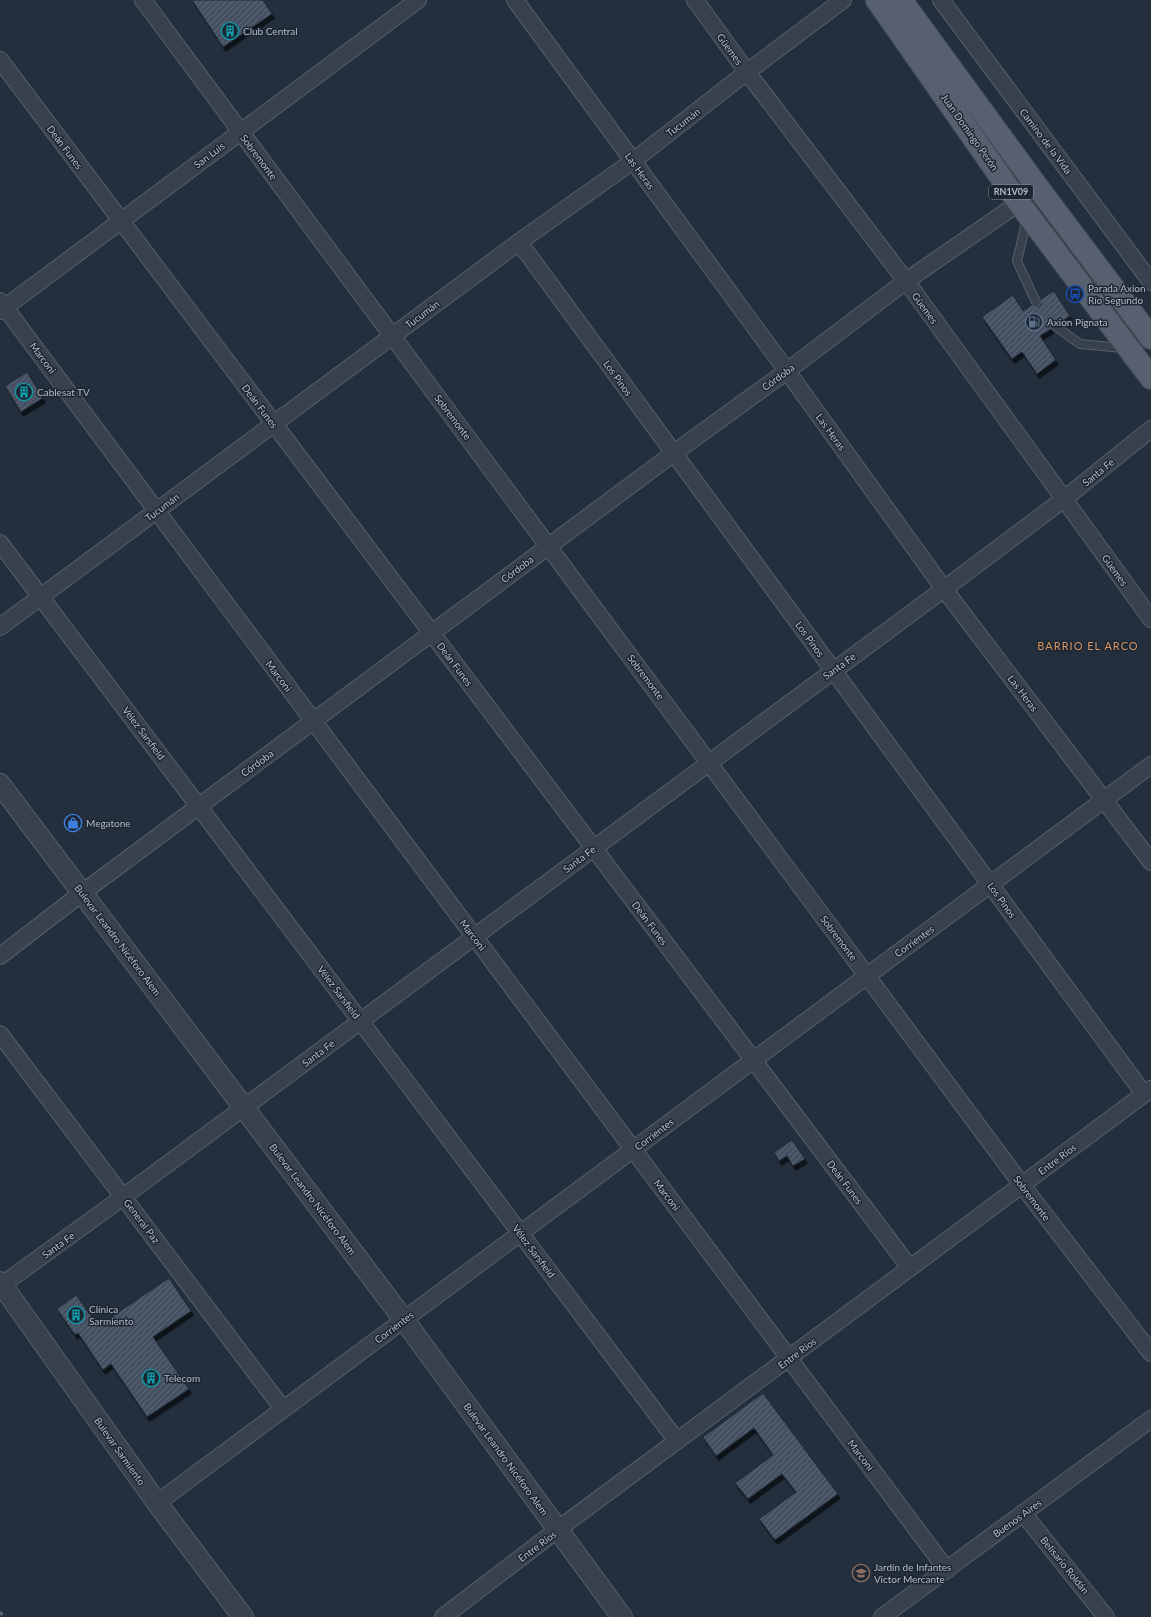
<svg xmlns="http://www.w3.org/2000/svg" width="1151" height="1617" font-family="Lato,sans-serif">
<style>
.building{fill:url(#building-hatch);stroke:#1f2835;filter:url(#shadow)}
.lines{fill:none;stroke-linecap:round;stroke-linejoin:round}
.service-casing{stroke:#565f6c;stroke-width:10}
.minor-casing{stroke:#565f6c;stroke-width:18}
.tertiary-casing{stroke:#565f6c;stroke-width:22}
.primary-casing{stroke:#414a57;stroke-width:24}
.service{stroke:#38414e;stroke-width:8}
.minor{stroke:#38414e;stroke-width:16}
.tertiary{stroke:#38414e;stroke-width:20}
.primary{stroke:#56606e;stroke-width:22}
.rail{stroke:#5a6575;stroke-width:3;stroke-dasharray:4 4;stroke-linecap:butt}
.labels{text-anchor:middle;stroke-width:3;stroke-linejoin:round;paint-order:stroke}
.shield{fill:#1d2633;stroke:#878f9c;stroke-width:1}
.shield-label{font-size:9px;font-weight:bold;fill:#b4bcc9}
.poi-label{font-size:10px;fill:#b4bcc9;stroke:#1d2633;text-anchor:start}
.street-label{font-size:10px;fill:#b4bcc9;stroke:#1d2633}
.neighbourhood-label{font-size:11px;letter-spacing:1px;fill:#d59563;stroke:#1d2633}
</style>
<defs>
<pattern id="building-hatch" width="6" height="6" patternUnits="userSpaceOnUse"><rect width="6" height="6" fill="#455162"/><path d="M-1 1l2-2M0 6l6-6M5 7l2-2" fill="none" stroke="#5d6877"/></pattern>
<filter id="shadow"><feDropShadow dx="2.5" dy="4.5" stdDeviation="0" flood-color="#0009"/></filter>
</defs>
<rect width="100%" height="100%" fill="#242f3e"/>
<!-- building -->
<g class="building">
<path d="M 192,0 L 263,0 L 272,14 L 223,47 Z"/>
<path d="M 1054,291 L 1070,316 L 1060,323 L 1056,321 L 1052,321 L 1050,325 L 1051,329 L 1040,336 L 1056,360 L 1037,374 L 1022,352 L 1012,359 L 982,317 L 1013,295 L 1023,311 L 1032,305 L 1038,307 L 1041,305 L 1041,299 Z"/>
<path d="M 27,372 L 43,398 L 21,412 L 5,386 Z"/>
<path d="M 792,1140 L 805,1159 L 793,1166 L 787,1156 L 779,1161 L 774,1152 Z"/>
<path d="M 169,1278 L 191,1311 L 153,1337 L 189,1389 L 147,1417 L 111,1364 L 103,1370 L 78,1333 L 75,1335 L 57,1309 L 76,1295 L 98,1326 Z"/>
<path d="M 763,1393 L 838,1494 L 775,1540 L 759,1519 L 796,1492 L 782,1474 L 748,1499 L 735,1483 L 773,1455 L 754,1428 L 716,1456 L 703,1437 Z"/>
</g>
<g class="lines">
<defs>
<g id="service">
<path d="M 1027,219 L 1017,261 L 1036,302"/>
<path d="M 1055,326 L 1080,344 L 1123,348"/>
</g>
<g id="minor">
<path d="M 143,0 L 1022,1185 L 1151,1353"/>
<path d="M 515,0 L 787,371 L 944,589 L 1151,862"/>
<path d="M 695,0 L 747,72 L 906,281 L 1151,619"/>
<path d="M 941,0 L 1151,282"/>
<path d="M 0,60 L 910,1268"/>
<path d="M 519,242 L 1144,1094"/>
<path d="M 0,301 L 947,1570"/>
<path d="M 0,311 L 418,0"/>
<path d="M 0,543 L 677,1441"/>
<path d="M 0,627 L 519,242 L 633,161 L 747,72 L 843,0"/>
<path d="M 0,956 L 82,893 L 674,453 L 787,371 L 906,281 L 1039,189"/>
<path d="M 0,1034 L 283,1409"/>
<path d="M 2,1285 L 123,1197 L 944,589 L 1064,499 L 1151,429"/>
<path d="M 157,1503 L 1151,765"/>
<path d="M 1023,1513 L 1106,1617"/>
<path d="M 443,1617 L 557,1530 L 1151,1089"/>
<path d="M 882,1617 L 1151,1419"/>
</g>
<g id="tertiary">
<path d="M 0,784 L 404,1320 L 622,1617"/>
<path d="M 0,1282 L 157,1503 L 243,1617"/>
</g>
<g id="primary">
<path d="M 877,0 L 1019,203 L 1151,378"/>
<path d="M 901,0 L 1039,189 L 1151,338"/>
</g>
</defs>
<!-- service casing -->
<use href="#service" class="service-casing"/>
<!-- minor casing -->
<use href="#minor" class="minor-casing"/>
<!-- tertiary casing -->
<use href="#tertiary" class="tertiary-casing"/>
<!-- primary casing -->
<use href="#primary" class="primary-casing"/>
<!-- service -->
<use href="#service" class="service"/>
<!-- minor -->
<use href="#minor" class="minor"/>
<!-- tertiary -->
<use href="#tertiary" class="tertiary"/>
<!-- primary -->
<use href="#primary" class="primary"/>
<!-- rail -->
<path class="rail" d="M 0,1612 L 4,1617"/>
</g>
<!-- icons -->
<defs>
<symbol id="building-ring" viewBox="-11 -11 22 22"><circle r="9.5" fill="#1d2633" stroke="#0f9aa8" stroke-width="1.5"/><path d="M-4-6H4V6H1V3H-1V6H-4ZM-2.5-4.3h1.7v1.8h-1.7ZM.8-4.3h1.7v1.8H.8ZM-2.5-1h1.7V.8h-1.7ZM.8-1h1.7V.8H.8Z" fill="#0f9aa8"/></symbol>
<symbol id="bus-ring" viewBox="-11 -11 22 22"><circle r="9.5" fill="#1d2633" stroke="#1a4fb4" stroke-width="1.5"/><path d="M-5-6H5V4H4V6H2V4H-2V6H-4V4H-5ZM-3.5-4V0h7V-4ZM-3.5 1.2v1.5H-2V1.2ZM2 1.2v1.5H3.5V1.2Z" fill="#1a4fb4"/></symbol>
<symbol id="fuel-ring" viewBox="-11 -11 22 22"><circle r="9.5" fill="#1d2633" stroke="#5c6f8a" stroke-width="1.5"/><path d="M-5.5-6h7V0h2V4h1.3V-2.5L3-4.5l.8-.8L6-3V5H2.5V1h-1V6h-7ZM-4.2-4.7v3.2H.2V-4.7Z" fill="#5c6f8a"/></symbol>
<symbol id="shop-ring" viewBox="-11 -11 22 22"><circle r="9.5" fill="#1d2633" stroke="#3f7fe0" stroke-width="1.5"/><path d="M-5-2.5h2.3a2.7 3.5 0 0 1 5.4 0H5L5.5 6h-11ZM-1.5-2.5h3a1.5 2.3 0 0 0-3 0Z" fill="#3f7fe0"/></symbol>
<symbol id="school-ring" viewBox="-11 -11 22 22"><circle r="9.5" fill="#1d2633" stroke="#8d6e63" stroke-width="1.5"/><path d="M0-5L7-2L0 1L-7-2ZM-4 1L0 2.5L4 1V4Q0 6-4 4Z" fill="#8d6e63"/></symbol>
</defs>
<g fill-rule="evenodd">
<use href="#building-ring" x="220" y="21" width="20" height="20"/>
<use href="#bus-ring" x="1065" y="284" width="20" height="20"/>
<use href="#fuel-ring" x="1024" y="312" width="20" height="20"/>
<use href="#building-ring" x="14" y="382" width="20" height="20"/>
<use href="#shop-ring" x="63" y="813" width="20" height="20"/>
<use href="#building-ring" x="66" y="1305" width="20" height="20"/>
<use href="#building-ring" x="141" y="1368" width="20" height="20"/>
<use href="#school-ring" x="851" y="1563" width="20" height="20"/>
</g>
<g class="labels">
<!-- shield labels -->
<rect class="shield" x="989" y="185" width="44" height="14" rx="3"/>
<g class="shield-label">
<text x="1011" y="195">RN1V09</text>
</g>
<!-- poi labels -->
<g class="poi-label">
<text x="243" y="35">Club Central</text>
<text x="1088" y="292">Parada Axion<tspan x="1088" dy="12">Río Segundo</tspan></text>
<text x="1047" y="326">Axion Pignata</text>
<text x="37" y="396">Cablesat TV</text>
<text x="86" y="827">Megatone</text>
<text x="89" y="1313">Clínica<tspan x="89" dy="12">Sarmiento</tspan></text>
<text x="164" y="1382">Telecom</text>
<text x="874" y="1571">Jardín de Infantes<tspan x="874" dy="12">Víctor Mercante</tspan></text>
</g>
<!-- street labels -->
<g class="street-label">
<text transform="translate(730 49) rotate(54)" y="4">Güemes</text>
<text transform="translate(683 122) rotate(-38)" y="4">Tucumán</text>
<text transform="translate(970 132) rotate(55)" y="4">Juan Domingo Perón</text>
<text transform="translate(1046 141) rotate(53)" y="4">Camino de la Vida</text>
<text transform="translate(65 147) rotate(53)" y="4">Deán Funes</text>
<text transform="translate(209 155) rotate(-37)" y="4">San Luis</text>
<text transform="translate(259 157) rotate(53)" y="4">Sobremonte</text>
<text transform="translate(640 171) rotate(54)" y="4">Las Heras</text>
<text transform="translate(925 308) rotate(54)" y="4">Güemes</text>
<text transform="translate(422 314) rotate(-37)" y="4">Tucumán</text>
<text transform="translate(43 358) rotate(53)" y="4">Marconi</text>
<text transform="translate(778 377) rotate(-36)" y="4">Córdoba</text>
<text transform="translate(618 378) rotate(54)" y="4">Los Pinos</text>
<text transform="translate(260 406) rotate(53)" y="4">Deán Funes</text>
<text transform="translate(453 417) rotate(53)" y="4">Sobremonte</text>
<text transform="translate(831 432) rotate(54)" y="4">Las Heras</text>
<text transform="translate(1098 472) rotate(-39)" y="4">Santa Fe</text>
<text transform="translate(162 507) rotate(-37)" y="4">Tucumán</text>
<text transform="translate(517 569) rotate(-37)" y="4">Córdoba</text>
<text transform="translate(1115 570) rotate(54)" y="4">Güemes</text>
<text transform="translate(810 639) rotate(54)" y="4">Los Pinos</text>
<text transform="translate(455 664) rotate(53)" y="4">Deán Funes</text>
<text transform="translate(839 666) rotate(-36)" y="4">Santa Fe</text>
<text transform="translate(279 676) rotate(53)" y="4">Marconi</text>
<text transform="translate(646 677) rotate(53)" y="4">Sobremonte</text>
<text transform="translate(1023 693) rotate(53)" y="4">Las Heras</text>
<text transform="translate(144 733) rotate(53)" y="4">Vélez Sarsfield</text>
<text transform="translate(257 763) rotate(-36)" y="4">Córdoba</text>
<text transform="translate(579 859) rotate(-37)" y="4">Santa Fe</text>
<text transform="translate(1002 900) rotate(54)" y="4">Los Pinos</text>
<text transform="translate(650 923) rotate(53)" y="4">Deán Funes</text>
<text transform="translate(473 935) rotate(53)" y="4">Marconi</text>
<text transform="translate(839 938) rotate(53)" y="4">Sobremonte</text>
<text transform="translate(118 940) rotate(53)" y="4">Bulevar Leandro Nicéforo Alem</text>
<text transform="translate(914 941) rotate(-36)" y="4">Corrientes</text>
<text transform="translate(339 992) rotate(53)" y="4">Vélez Sarsfield</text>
<text transform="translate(318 1053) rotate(-37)" y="4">Santa Fe</text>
<text transform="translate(654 1134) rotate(-37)" y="4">Corrientes</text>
<text transform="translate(1057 1159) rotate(-37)" y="4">Entre Ríos</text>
<text transform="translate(845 1182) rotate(53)" y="4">Deán Funes</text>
<text transform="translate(667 1195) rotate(53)" y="4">Marconi</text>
<text transform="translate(1032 1198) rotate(53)" y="4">Sobremonte</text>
<text transform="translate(313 1199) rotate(53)" y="4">Bulevar Leandro Nicéforo Alem</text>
<text transform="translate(142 1221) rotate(53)" y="4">General Paz</text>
<text transform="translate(58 1245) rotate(-36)" y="4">Santa Fe</text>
<text transform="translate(534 1251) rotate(53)" y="4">Vélez Sarsfield</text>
<text transform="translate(394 1327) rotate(-37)" y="4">Corrientes</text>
<text transform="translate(797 1353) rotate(-37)" y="4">Entre Ríos</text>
<text transform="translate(120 1451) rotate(55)" y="4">Bulevar Sarmiento</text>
<text transform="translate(861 1455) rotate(53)" y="4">Marconi</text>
<text transform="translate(506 1459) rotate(54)" y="4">Bulevar Leandro Nicéforo Alem</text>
<text transform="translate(1017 1518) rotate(-36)" y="4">Buenos Aires</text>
<text transform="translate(537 1546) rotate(-37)" y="4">Entre Ríos</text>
<text transform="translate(1065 1565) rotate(51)" y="4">Belisario Roldán</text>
</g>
<!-- neighbourhood labels -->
<g class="neighbourhood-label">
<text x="1088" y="650">BARRIO EL ARCO</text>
</g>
</g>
</svg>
